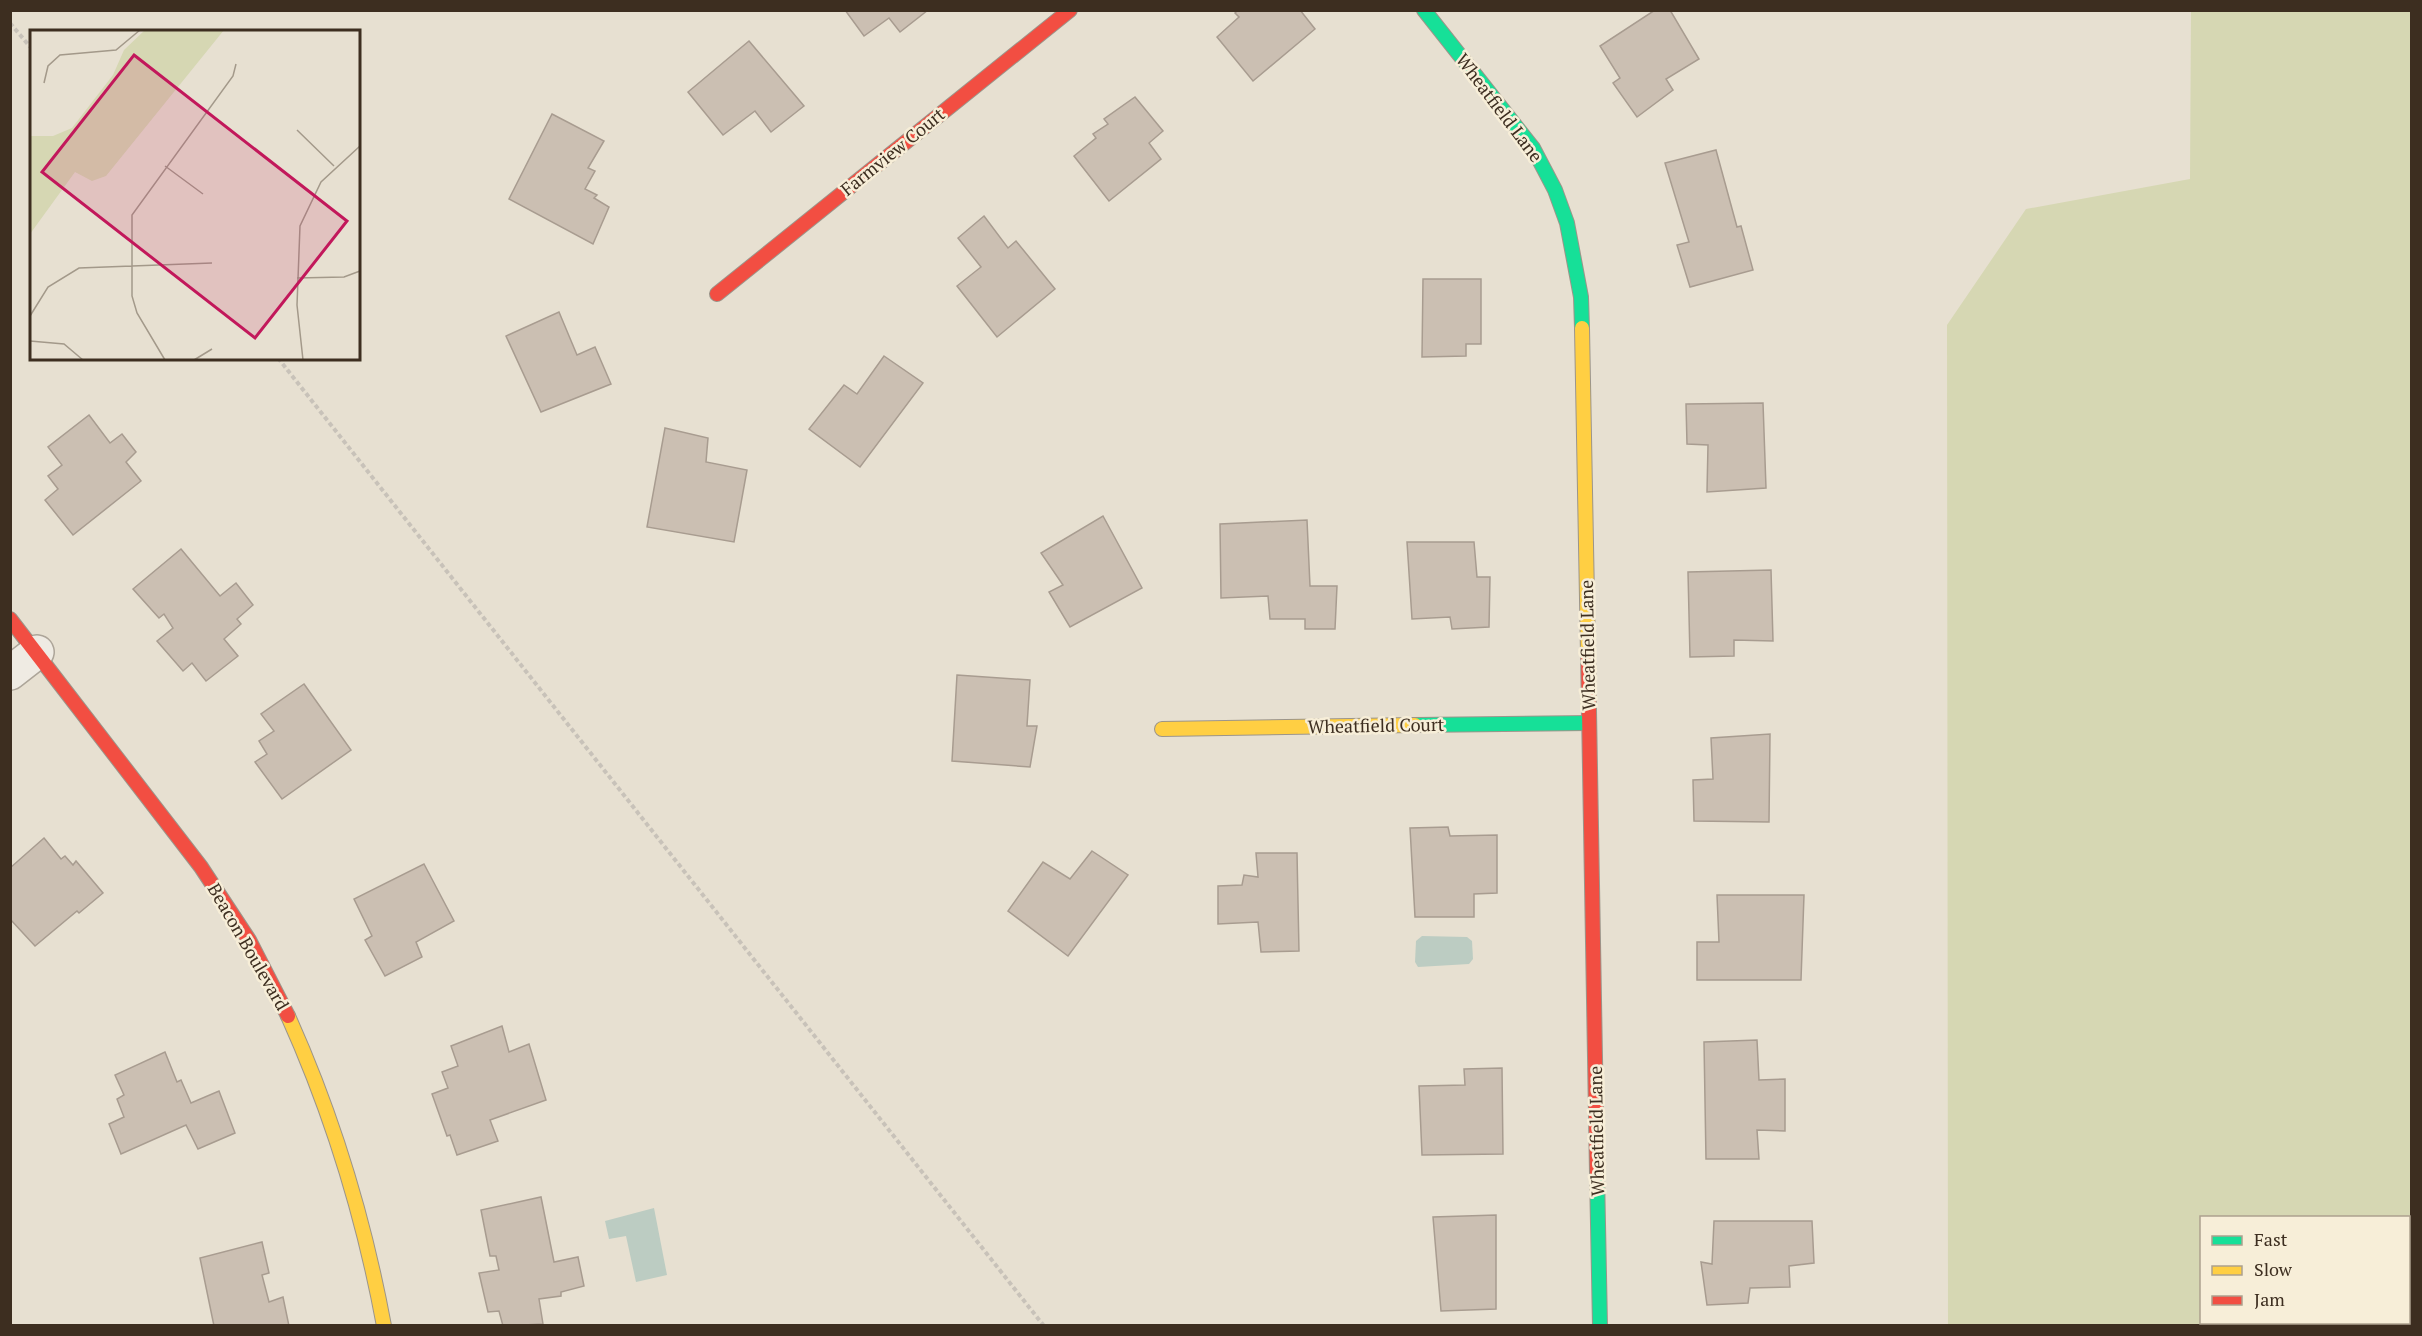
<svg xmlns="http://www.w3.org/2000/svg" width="2422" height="1336" font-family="'PT Serif',serif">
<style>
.green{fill:#d6d7b3;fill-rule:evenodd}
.water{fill:#bcccc2}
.building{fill:#cbbfb2;stroke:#a89c90;stroke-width:1.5}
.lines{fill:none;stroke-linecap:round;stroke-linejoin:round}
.street-casing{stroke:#ada599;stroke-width:36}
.fast-casing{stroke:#9c958a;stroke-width:16}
.slow-casing{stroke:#9c958a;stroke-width:16}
.jam-casing{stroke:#9c958a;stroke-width:16}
.path{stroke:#c8c2b9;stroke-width:4;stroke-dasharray:4.5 3;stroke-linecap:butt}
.street{stroke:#efebe3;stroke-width:33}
.fast{stroke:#16e098;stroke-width:14}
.slow{stroke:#ffcf43;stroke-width:14}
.jam{stroke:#f24e42;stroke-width:14}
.labels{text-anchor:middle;stroke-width:5;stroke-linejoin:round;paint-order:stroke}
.street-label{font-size:18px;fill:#3d2e20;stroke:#f7eed8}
.inset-road{fill:none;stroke:#a3998a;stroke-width:1.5}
.view{fill:#c2185b;fill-opacity:0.15;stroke:#c2185b;stroke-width:3}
.inset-edge{fill:none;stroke:#3d2e20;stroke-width:3}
</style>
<rect width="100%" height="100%" fill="#e7e0d1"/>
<!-- green -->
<path class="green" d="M 2191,11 L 2411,11 L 2411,1325 L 1948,1325 L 1947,325 L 2026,209 L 2190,179 ZM 2202,1218 L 2408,1218 L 2408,1322 L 2202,1322 Z"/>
<!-- water -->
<g class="water">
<path d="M 1422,936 L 1467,937 L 1472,941 L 1473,959 L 1469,964 L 1418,967 L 1415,962 L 1416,941 Z"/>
<path d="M 654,1208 L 667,1275 L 636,1282 L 626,1236 L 609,1239 L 605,1221 Z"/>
</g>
<!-- building -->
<g class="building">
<path d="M 845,10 L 928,10 L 900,32 L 889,18 L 864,36 Z"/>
<path d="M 1238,10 L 1300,10 L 1315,29 L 1253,81 L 1217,37 L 1239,17 L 1235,13 Z"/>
<path d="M 1655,10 L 1670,10 L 1699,59 L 1666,79 L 1673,90 L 1637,117 L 1613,83 L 1620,78 L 1600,46 Z"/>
<path d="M 749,41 L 804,106 L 771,132 L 755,111 L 723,135 L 688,92 Z"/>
<path d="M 1135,97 L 1163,131 L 1149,143 L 1161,159 L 1109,201 L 1074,156 L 1096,138 L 1093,134 L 1108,124 L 1104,119 Z"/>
<path d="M 552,114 L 604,141 L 588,168 L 595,171 L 585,189 L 597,195 L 594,198 L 609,207 L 593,244 L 509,199 Z"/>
<path d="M 1716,150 L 1737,227 L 1741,226 L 1753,270 L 1690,287 L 1677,245 L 1689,242 L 1665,163 Z"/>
<path d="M 984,216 L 1008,248 L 1016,241 L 1055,289 L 997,337 L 957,286 L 981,267 L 958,238 Z"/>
<path d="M 1423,279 L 1481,279 L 1481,344 L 1466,344 L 1466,356 L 1422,357 Z"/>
<path d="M 559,312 L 577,355 L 595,347 L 611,384 L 541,412 L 506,336 Z"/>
<path d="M 884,356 L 923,383 L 860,467 L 809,429 L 844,385 L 857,394 Z"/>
<path d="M 1763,403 L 1766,488 L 1707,492 L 1708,445 L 1687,444 L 1686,404 Z"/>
<path d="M 89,415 L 110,443 L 122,434 L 136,452 L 126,462 L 141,481 L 73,535 L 45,500 L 58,489 L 48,476 L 62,465 L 48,447 Z"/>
<path d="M 665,428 L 708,438 L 706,462 L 747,470 L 734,542 L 647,527 Z"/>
<path d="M 1103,516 L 1142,588 L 1070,627 L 1049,592 L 1063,585 L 1041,553 Z"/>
<path d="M 1307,520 L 1310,586 L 1337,586 L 1335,629 L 1305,629 L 1305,619 L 1270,619 L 1268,596 L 1221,598 L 1220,524 Z"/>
<path d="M 1407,542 L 1474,542 L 1477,577 L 1490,577 L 1489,627 L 1452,629 L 1450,617 L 1412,619 Z"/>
<path d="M 181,549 L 220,596 L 236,583 L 253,605 L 237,619 L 241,624 L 224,639 L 238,656 L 206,681 L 192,663 L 183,671 L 157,641 L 173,628 L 164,614 L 159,618 L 133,589 Z"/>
<path d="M 1771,570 L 1773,641 L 1734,640 L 1734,656 L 1690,657 L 1688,572 Z"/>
<path d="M 957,675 L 1030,680 L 1027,726 L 1037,726 L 1030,767 L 952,761 Z"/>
<path d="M 304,684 L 351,750 L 282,799 L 255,762 L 267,754 L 259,741 L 274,731 L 261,714 Z"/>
<path d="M 1770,734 L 1769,822 L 1694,821 L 1693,780 L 1713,779 L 1711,738 Z"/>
<path d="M 1448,827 L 1450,836 L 1497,835 L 1497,893 L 1474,894 L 1474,917 L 1415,917 L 1410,828 Z"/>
<path d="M 44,838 L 61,859 L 65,856 L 73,865 L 76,861 L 103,893 L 79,913 L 77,911 L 35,946 L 10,919 L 10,868 Z"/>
<path d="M 1092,851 L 1128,875 L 1068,956 L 1008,911 L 1043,862 L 1070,879 Z"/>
<path d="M 1256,853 L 1297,853 L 1299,951 L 1261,952 L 1258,922 L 1218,924 L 1218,886 L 1242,885 L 1244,875 L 1258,877 Z"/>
<path d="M 424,864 L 454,921 L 416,942 L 422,957 L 385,976 L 365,940 L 372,936 L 354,899 Z"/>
<path d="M 1717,895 L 1804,895 L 1801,980 L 1697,980 L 1697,942 L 1719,942 Z"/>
<path d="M 502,1026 L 509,1052 L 529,1044 L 546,1100 L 490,1120 L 498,1141 L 457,1155 L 450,1135 L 447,1136 L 432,1094 L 448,1088 L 442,1072 L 458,1066 L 451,1046 Z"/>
<path d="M 1757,1040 L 1759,1080 L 1785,1079 L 1785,1131 L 1757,1130 L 1759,1159 L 1706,1159 L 1704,1042 Z"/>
<path d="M 165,1052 L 177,1082 L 181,1080 L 191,1103 L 219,1091 L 235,1133 L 198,1149 L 186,1125 L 121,1154 L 109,1124 L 124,1117 L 117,1099 L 124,1095 L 115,1075 Z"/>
<path d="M 1502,1068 L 1503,1154 L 1422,1155 L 1419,1086 L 1465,1085 L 1464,1069 Z"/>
<path d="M 541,1197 L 554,1262 L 578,1257 L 584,1286 L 561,1292 L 561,1296 L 539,1299 L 543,1324 L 503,1326 L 499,1311 L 488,1312 L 479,1273 L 499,1270 L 496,1256 L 490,1256 L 481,1210 Z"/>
<path d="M 1496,1215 L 1496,1309 L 1441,1311 L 1433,1217 Z"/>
<path d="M 1714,1221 L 1812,1221 L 1814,1263 L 1789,1266 L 1790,1287 L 1750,1288 L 1748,1303 L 1707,1305 L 1701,1262 L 1712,1264 Z"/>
<path d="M 262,1242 L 269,1273 L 262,1275 L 269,1302 L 283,1297 L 289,1326 L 214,1326 L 200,1258 Z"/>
</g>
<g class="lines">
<defs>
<path id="street" d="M 10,673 L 37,652"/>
<g id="fast">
<path d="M 1424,10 L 1533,148 L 1555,190 L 1567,223 L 1581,297 L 1582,328"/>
<path d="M 1415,725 L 1589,723"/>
<path d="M 1597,1173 L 1600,1326"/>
</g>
<g id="slow">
<path d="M 1582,328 L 1588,653"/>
<path d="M 1162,729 L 1415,725"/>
<path d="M 288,1016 C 333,1116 364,1218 384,1326"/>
</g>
<g id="jam">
<path d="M 717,294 L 1070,10"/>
<path d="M 10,619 L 201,867 L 249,940 L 288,1016"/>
<path d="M 1588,653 L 1597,1173"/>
</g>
</defs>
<!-- street casing -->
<use href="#street" class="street-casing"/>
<!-- fast casing -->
<use href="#fast" class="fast-casing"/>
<!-- slow casing -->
<use href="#slow" class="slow-casing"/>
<!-- jam casing -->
<use href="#jam" class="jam-casing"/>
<!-- path -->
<g class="path">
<path d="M 10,23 L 32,49"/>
<path d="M 278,358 L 1044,1326"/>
</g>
<!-- street -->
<use href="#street" class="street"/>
<!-- fast -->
<use href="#fast" class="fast"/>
<!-- slow -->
<use href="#slow" class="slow"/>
<!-- jam -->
<use href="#jam" class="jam"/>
</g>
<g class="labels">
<!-- street labels -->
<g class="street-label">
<text transform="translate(1499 108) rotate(53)" y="6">Wheatfield Lane</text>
<text transform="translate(893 152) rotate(-39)" y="6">Farmview Court</text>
<text transform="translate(1588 645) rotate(-91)" y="6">Wheatfield Lane</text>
<text transform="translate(1376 726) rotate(-1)" y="6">Wheatfield Court</text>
<text transform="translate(248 947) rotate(60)" y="6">Beacon Boulevard</text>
<text transform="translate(1597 1131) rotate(-91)" y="6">Wheatfield Lane</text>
</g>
</g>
<!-- overview -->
<g transform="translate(30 30)">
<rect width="330" height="330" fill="#e7e0d1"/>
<path d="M 115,0 L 194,0 L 76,146 L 62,151 L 45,142 L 0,204 L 0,106 L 23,106 L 42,98 L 83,45 L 94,20 Z" fill="#d6d7b3"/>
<path class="inset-road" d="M 14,53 L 18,36 L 30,25 L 86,20 L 110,0M 267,100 L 304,136M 135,136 L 173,164M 267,248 L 314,247 L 330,241M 0,286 L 18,257 L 49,238 L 182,233M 0,311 L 34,314 L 53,330M 135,330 L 107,283 L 102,266 L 102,185 L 203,46 L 206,34M 164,330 L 182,319M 273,330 L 267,275 L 270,196 L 291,152 L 330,116"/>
<path class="view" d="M 104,25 L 317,191 L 225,308 L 12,142 Z"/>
<rect width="330" height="330" class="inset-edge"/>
</g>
<!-- border -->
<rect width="2422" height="1336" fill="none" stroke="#3d2e20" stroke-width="24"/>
<!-- legend -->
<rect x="2200" y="1216" width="210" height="108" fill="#f7eed8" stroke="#ada18e" stroke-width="1.5"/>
<rect x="2212" y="1236" width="30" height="9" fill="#16e098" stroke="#ada18e" stroke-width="1.5"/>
<text x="2254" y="1246" font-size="18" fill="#3d2e20">Fast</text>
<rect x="2212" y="1266" width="30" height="9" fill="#ffcf43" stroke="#ada18e" stroke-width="1.5"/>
<text x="2254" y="1276" font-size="18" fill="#3d2e20">Slow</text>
<rect x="2212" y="1296" width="30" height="9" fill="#f24e42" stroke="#ada18e" stroke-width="1.5"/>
<text x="2254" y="1306" font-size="18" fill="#3d2e20">Jam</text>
</svg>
